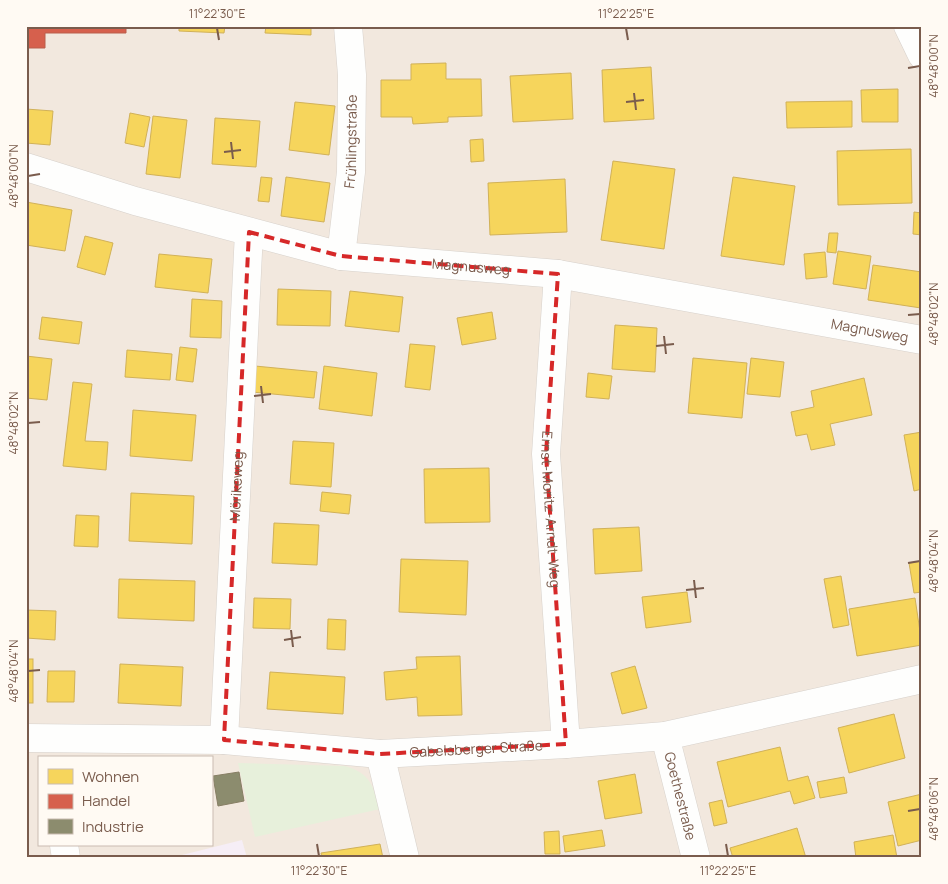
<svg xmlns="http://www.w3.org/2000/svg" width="948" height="884" font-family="Manrope,sans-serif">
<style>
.residential{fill:#f2e8de;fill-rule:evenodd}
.education{fill:#f6eef6}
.green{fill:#e7f0db}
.homes{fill:#f6d55c;stroke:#d1b158}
.shops{fill:#d6604d;stroke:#ba5f4d}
.industry{fill:#8c8c6e;stroke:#877e64}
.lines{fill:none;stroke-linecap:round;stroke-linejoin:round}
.minor-casing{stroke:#d7d1cb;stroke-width:29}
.minor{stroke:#fefefd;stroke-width:28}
.marked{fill:none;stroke:#d62828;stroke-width:4;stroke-dasharray:10 6;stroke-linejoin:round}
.ticks{fill:none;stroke:#7a5c4d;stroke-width:2}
.labels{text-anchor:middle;stroke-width:5;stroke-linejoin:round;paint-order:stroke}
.street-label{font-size:14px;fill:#7a5c4d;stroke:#fffaf3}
.neatline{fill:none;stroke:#7a5c4d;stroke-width:2}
.ticks-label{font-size:12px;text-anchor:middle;fill:#7a5c4d}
</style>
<rect width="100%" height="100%" fill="#f9f5f0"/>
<!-- residential -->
<path class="residential" d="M 26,26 L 922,26 L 922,858 L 26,858 ZM 39,758 L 211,758 L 211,845 L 39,845 Z"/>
<!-- education -->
<path class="education" d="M 242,840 L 247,858 L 170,858 Z"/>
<!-- green -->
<path class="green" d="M 238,763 L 345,766 C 371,774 372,784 380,809 L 255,837 Z"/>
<!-- homes -->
<g class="homes">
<path d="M 179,26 L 225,26 L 224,33 L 179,31 Z"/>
<path d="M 266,26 L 311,26 L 311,35 L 265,33 Z"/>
<path d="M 446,63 L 446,79 L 481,79 L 482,116 L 448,117 L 448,122 L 413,124 L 412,117 L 381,117 L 381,80 L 411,80 L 411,64 Z"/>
<path d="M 651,67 L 654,119 L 604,122 L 602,70 Z"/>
<path d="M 571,73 L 573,119 L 513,122 L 510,76 Z"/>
<path d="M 898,89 L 898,122 L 862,122 L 861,90 Z"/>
<path d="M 852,101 L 852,127 L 787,128 L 786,102 Z"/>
<path d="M 295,102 L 335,106 L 329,155 L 289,150 Z"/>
<path d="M 26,109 L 53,111 L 50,145 L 26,143 Z"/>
<path d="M 130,113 L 150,117 L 144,147 L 125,143 Z"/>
<path d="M 153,116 L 187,120 L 180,178 L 146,174 Z"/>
<path d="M 215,118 L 260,121 L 256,167 L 212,164 Z"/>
<path d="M 483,139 L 484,161 L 471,162 L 470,140 Z"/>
<path d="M 911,149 L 912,203 L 838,205 L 837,151 Z"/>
<path d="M 613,161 L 675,169 L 664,249 L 601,240 Z"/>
<path d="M 261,177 L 272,178 L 269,202 L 258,201 Z"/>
<path d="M 286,177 L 330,183 L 324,222 L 281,216 Z"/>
<path d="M 733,177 L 795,186 L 784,265 L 721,256 Z"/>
<path d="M 565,179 L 567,232 L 490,235 L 488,183 Z"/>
<path d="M 26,202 L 72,210 L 65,251 L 26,245 Z"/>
<path d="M 914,212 L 922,213 L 922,235 L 913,234 Z"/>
<path d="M 829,233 L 838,233 L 836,253 L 827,252 Z"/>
<path d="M 85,236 L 113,243 L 105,275 L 77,267 Z"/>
<path d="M 838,251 L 871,256 L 866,289 L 833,284 Z"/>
<path d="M 825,252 L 827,277 L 806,279 L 804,254 Z"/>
<path d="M 159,254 L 212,259 L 208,293 L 155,287 Z"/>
<path d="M 873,265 L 922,272 L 921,308 L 868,300 Z"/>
<path d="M 278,289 L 331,291 L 330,326 L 277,325 Z"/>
<path d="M 350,291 L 403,297 L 399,332 L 345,326 Z"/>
<path d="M 192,299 L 222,301 L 221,338 L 190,337 Z"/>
<path d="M 492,312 L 496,339 L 462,345 L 457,318 Z"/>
<path d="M 42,317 L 82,322 L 79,344 L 39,339 Z"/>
<path d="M 615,325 L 657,328 L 655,372 L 612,369 Z"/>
<path d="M 410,344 L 435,346 L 430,390 L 405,387 Z"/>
<path d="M 180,347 L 197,349 L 193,382 L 176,380 Z"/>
<path d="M 127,350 L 172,354 L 170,380 L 125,377 Z"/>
<path d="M 26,356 L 52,359 L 47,400 L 26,398 Z"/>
<path d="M 693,358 L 747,363 L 742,418 L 688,413 Z"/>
<path d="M 751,358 L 784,362 L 780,397 L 747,394 Z"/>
<path d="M 255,366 L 317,372 L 314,398 L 252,392 Z"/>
<path d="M 324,366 L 377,373 L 372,416 L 319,409 Z"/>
<path d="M 588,373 L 612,376 L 609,399 L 586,397 Z"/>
<path d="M 864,378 L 872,415 L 830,424 L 835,445 L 811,450 L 807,434 L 796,436 L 791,412 L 814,407 L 811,391 Z"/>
<path d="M 73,382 L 92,384 L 85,441 L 108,442 L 106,470 L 63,466 Z"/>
<path d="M 133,410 L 196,415 L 192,461 L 130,456 Z"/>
<path d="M 922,432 L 922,489 L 914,491 L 904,435 Z"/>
<path d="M 293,441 L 334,443 L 331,487 L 290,484 Z"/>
<path d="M 489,468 L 490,522 L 425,523 L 424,469 Z"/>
<path d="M 322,492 L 351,495 L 349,514 L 320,511 Z"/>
<path d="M 131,493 L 194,496 L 192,544 L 129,541 Z"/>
<path d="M 76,515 L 99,516 L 98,547 L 74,546 Z"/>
<path d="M 274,523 L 319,525 L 317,565 L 272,563 Z"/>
<path d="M 639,527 L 642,571 L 595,574 L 593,529 Z"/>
<path d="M 401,559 L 468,561 L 466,615 L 399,612 Z"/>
<path d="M 922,561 L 922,592 L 914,593 L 909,563 Z"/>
<path d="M 841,576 L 849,625 L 833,628 L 824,579 Z"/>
<path d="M 119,579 L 195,581 L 194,621 L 118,618 Z"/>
<path d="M 687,592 L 691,622 L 646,628 L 642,597 Z"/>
<path d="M 254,598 L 291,599 L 290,629 L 253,628 Z"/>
<path d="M 915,598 L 922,645 L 857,656 L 849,609 Z"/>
<path d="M 26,610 L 56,611 L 55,640 L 26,638 Z"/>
<path d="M 328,619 L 346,620 L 345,650 L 327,649 Z"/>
<path d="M 460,656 L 462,715 L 418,716 L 417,697 L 386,700 L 384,672 L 417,669 L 416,657 Z"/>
<rect x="26" y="659" width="7" height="44"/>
<path d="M 120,664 L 183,667 L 181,706 L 118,703 Z"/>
<path d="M 635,666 L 647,708 L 622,714 L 611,673 Z"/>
<path d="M 48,671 L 75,671 L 74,702 L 47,702 Z"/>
<path d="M 270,672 L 345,677 L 343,714 L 267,709 Z"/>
<path d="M 894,714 L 905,758 L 849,773 L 838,728 Z"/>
<path d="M 780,747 L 788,781 L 808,776 L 815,798 L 794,804 L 790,791 L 728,807 L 717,762 Z"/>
<path d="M 635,774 L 642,813 L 605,819 L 598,781 Z"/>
<path d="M 844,777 L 847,793 L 820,798 L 817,782 Z"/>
<path d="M 922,794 L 922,840 L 898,846 L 888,802 Z"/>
<path d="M 722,800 L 727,823 L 714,826 L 709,803 Z"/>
<path d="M 797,828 L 806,858 L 733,858 L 730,848 Z"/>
<path d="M 602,830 L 605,846 L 565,852 L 563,836 Z"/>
<path d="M 559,831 L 560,854 L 545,854 L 544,832 Z"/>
<path d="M 893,835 L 897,858 L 856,858 L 854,842 Z"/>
<path d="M 380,844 L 383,858 L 322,858 L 321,853 Z"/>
</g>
<!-- shops -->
<path class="shops" d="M 26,26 L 126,26 L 126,33 L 45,33 L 45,48 L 26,48 Z"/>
<!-- industry -->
<path class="industry" d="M 239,772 L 244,801 L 218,806 L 213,776 Z"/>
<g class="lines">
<defs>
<g id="minor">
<path d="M 908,26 L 922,55"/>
<path id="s1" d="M 26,167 L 135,201 L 341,256 L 558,274 L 922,340"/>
<path id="s2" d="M 341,256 L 351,172 L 352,75 L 348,26"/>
<path id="s3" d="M 558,274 L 546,454 L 566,744"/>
<path id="s4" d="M 665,736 L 696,858"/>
<path id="s5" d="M 26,738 L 224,740 L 380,754 L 566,744 L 665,736 L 922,679"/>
<path id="s6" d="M 224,740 L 249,232"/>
<path d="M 380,754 L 405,858"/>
<path d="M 64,845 L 66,858"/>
</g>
</defs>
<!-- minor casing -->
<use href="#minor" class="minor-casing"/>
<!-- minor -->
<use href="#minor" class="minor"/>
</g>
<!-- marked area -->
<path class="marked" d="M 249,232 L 341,256 L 558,274 L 546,454 L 566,744 L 380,754 L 224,740 Z"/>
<!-- ticks -->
<path class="ticks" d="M 217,28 L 219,40M 626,28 L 628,40M 908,68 L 920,66M 634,93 L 636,110M 626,102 L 644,100M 231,142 L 233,159M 224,152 L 241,150M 28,176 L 40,174M 908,315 L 920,314M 664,336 L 666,354M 656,346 L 674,344M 261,386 L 263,403M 254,396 L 271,394M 28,423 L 40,422M 908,563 L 920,561M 694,580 L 696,598M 686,590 L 704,588M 291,630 L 293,647M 284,640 L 301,637M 28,671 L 40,670M 908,811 L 920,809M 317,844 L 319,856M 726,844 L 728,856"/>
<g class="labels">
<!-- street labels -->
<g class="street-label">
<text dy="5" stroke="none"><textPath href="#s2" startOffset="115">Frühlingstraße</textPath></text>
<text dy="5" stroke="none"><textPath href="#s1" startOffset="458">Magnusweg</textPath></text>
<text dy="5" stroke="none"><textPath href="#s1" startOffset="862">Magnusweg</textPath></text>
<text dy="5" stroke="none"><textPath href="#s6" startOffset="254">Mörikeweg</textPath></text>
<text dy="5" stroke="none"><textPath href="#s3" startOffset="236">Ernst-Moritz-Arndt-Weg</textPath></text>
<text dy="5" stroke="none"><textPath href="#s5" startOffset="451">Gabelsberger Straße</textPath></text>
<text dy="5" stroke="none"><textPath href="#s4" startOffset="62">Goethestraße</textPath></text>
</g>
</g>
<!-- border -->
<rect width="948" height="884" fill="none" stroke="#fffaf3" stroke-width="55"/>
<!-- legend -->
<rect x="38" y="756" width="175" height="90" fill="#fffaf3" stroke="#cabbb1"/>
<rect x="48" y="769" width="25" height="15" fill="#f6d55c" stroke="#cabbb1"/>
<text x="82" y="782" font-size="15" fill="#7a5c4d">Wohnen</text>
<rect x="48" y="794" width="25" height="15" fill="#d6604d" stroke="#cabbb1"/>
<text x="82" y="806" font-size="15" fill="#7a5c4d">Handel</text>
<rect x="48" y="819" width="25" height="15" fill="#8c8c6e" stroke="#cabbb1"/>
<text x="82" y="832" font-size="15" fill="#7a5c4d">Industrie</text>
<rect x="28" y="28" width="892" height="828" class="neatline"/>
<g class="ticks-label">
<text x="217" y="18">11°22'30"E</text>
<text x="626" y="18">11°22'25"E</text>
<text transform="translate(934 66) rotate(-90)" y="4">48°48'00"N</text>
<text transform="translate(14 176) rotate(-90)" y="4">48°48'00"N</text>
<text transform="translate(934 314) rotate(-90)" y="4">48°48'02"N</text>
<text transform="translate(14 423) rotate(-90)" y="4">48°48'02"N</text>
<text transform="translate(934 561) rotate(-90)" y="4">48°48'04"N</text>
<text transform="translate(14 671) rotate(-90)" y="4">48°48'04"N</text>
<text transform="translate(934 809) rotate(-90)" y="4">48°48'06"N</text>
<text x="319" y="875">11°22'30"E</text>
<text x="728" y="875">11°22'25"E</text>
</g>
</svg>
